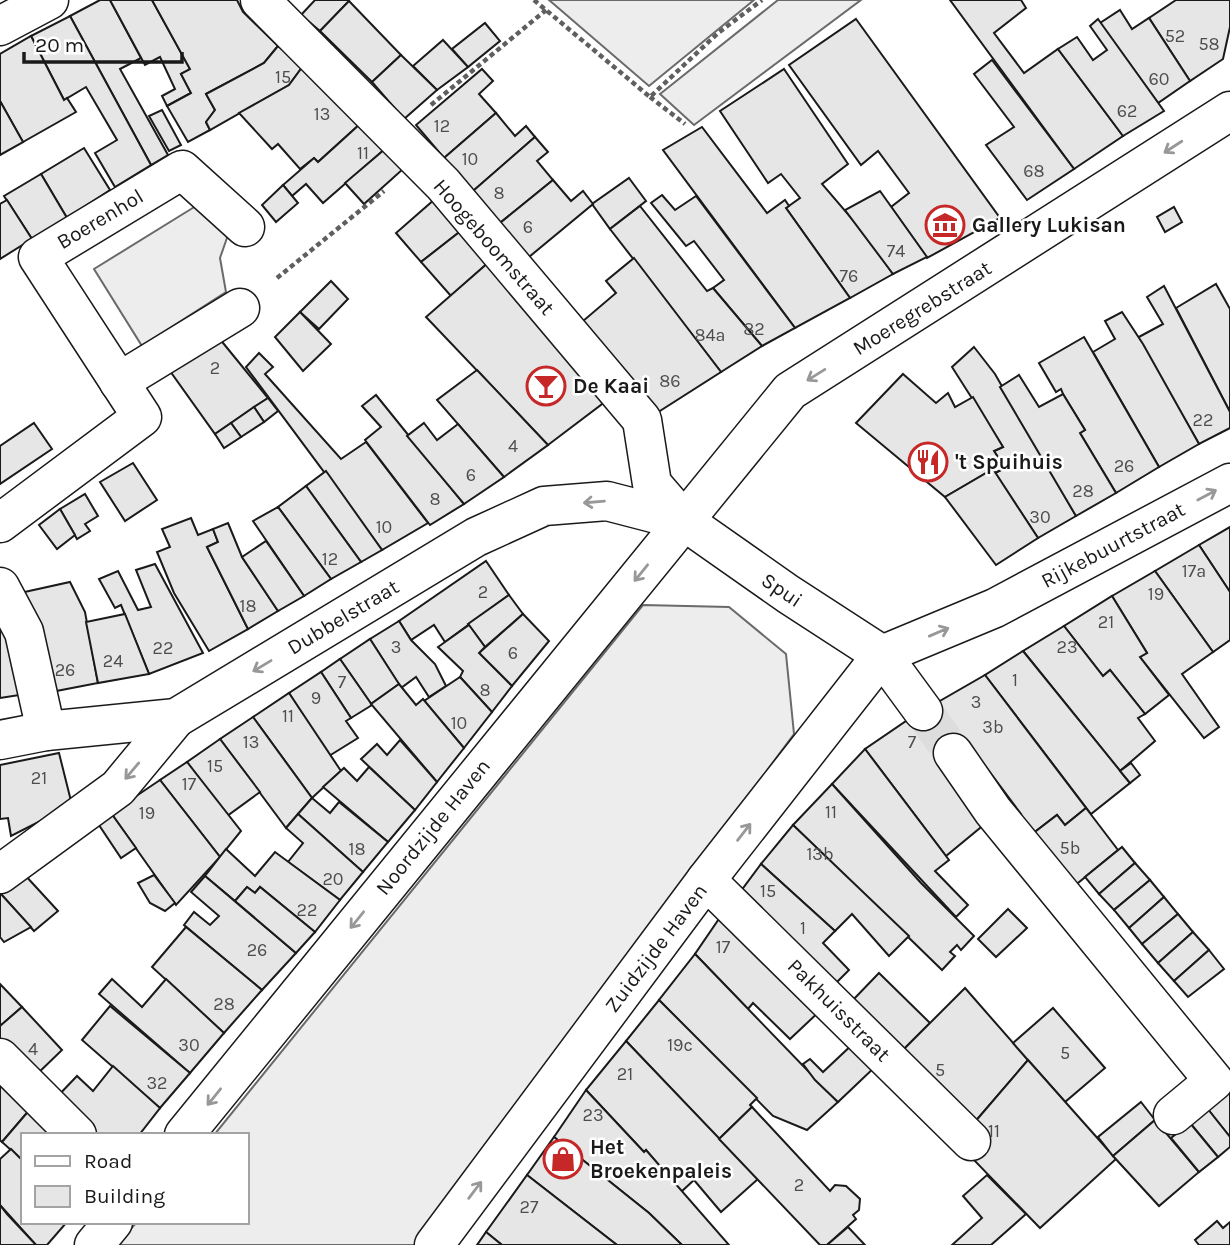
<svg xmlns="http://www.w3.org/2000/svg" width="1230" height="1245" font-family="Karla,sans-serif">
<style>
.built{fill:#ededed;stroke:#6a6a6a;stroke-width:2}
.building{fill:#e6e6e6;stroke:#1a1a1a;stroke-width:2}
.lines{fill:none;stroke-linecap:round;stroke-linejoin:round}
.minor-tunnel{stroke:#ddd;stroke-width:38;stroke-dasharray:38 19;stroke-linecap:butt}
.minor-casing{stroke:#1a1a1a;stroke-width:41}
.path{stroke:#5f5f5f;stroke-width:4.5;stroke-dasharray:5 3.5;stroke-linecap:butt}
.minor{stroke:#fff;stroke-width:38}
.oneway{stroke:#989898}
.labels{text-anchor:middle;stroke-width:5;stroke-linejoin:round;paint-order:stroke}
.number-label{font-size:18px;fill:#4d4d4d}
.street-label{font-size:21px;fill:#1a1a1a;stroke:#fff}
.poi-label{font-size:21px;font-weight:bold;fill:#1a1a1a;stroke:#fff;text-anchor:start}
</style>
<rect width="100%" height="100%" fill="#fff"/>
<!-- built -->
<g class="built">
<path d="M 549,0 L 754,0 L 649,86 Z"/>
<path d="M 778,0 L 861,0 L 694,125 L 660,94 Z"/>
<path d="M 204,201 L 228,235 L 220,258 L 226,292 L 142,346 L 94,269 Z"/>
<path d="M 643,605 L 729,607 L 786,654 L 794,734 L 415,1245 L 116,1245 L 137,1222 L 247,1222 L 247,1135 L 214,1135 Z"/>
</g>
<!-- building -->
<g class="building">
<path d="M 100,0 L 110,0 L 141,58 L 120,69 L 168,155 L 151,165 L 70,16 Z"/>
<path d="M 110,0 L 152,0 L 190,69 L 181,74 L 191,93 L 167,106 L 162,96 L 175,89 L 160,57 L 145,65 Z"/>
<path d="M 152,0 L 237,0 L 243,12 L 278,46 L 264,63 L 206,94 L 215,110 L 206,122 L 210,130 L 188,142 L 167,106 L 191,93 L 181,74 L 190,69 Z"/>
<path d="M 315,0 L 348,0 L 349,1 L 320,31 L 301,15 Z"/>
<path d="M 950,0 L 1021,0 L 1026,8 L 994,33 L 1024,73 L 1058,49 L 1123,136 L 1074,169 Z"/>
<path d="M 1176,0 L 1230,0 L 1230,27 L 1223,59 L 1190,81 L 1149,18 Z"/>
<path d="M 349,1 L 401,55 L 372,82 L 320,31 Z"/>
<path d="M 1120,10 L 1132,29 L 1149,18 L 1190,81 L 1158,103 L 1100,23 Z"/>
<path d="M 70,16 L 151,165 L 115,187 L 95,153 L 117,140 L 86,87 L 64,100 L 31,36 Z"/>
<path d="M 856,19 L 1000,218 L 927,258 L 891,207 L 909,193 L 878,151 L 861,165 L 789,65 Z"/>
<path d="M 1098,19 L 1164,111 L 1123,136 L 1058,49 L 1077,37 L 1093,60 L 1107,50 L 1090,26 Z"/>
<path d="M 485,23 L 500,41 L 468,67 L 452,49 Z"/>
<path d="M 31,36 L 64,100 L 67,98 L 76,112 L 23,142 L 0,101 L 0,54 Z"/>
<path d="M 443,40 L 468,67 L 437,90 L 413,66 Z"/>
<path d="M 278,46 L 303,66 L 289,85 L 210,130 L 206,122 L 215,110 L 206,94 L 264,63 Z"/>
<path d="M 401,55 L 437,90 L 404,119 L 372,82 Z"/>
<path d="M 992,60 L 1074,169 L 1027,200 L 986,145 L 1014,127 L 974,74 Z"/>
<path d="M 303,66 L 360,124 L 318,162 L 314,158 L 300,169 L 278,144 L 272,149 L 239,113 L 289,85 Z"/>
<path d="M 482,69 L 493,81 L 479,94 L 496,113 L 444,158 L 416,125 Z"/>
<path d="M 784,69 L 848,164 L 822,184 L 865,234 L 893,274 L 850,298 L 786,208 L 800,198 L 781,174 L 768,183 L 720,111 Z"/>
<path d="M 0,101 L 23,142 L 0,155 Z"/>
<path d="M 162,110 L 181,145 L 169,151 L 149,116 Z"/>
<path d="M 496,113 L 515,136 L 526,126 L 535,137 L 473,191 L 444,158 Z"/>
<path d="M 360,124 L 385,149 L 323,203 L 306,184 L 292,196 L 283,185 L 314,158 L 318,162 Z"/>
<path d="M 702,127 L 767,213 L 785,200 L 789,206 L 786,208 L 850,298 L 795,328 L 663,150 Z"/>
<path d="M 535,137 L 548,152 L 537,161 L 553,180 L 500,223 L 473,191 Z"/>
<path d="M 84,148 L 110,190 L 67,218 L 41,174 Z"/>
<path d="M 385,149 L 403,169 L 364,204 L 345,183 Z"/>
<path d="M 41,174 L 67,218 L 32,239 L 4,196 Z"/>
<path d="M 629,178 L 646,201 L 610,229 L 592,204 Z"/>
<path d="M 553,180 L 571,201 L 583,191 L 593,204 L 529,257 L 500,223 Z"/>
<path d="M 283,185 L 298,203 L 276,222 L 262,205 Z"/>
<path d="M 880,191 L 927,257 L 893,274 L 845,210 Z"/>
<path d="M 662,195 L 675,210 L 696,196 L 795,328 L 762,346 L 713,288 L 724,280 L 694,241 L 686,246 L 651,203 Z"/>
<path d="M 435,199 L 462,230 L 421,262 L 396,233 Z"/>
<path d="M 7,200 L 32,239 L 0,259 L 0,204 Z"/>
<path d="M 640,206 L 707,291 L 713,288 L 762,346 L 721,372 L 610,229 Z"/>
<path d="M 1174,207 L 1182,222 L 1165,232 L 1157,217 Z"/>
<path d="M 462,230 L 489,262 L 451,296 L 421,262 Z"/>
<path d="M 634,258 L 721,372 L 652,416 L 576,327 L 616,293 L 606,281 Z"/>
<path d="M 489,262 L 610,398 L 548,445 L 426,317 Z"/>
<path d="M 331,281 L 348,299 L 319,329 L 300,312 Z"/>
<path d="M 1216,284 L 1230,309 L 1230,412 L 1176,308 Z"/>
<path d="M 1164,286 L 1230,412 L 1230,428 L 1199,444 L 1137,338 L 1163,324 L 1147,297 Z"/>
<path d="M 300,312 L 331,344 L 303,371 L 275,337 Z"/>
<path d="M 1122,312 L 1143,344 L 1199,444 L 1159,467 L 1093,352 L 1115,339 L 1105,321 Z"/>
<path d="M 1084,337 L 1159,467 L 1116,493 L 1080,433 L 1085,430 L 1063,394 L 1061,389 L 1056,392 L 1039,363 Z"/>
<path d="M 219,338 L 268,398 L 215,434 L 170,371 Z"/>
<path d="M 974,347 L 995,374 L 1076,516 L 1038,538 L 995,473 L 1005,468 L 994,451 L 1003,447 L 952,367 Z"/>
<path d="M 259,353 L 273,367 L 265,374 L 341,459 L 366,442 L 428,523 L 382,550 L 246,367 Z"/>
<path d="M 477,370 L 548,445 L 504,477 L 437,400 Z"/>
<path d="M 903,374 L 936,403 L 948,393 L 955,407 L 973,397 L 1003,447 L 994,451 L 1005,468 L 995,473 L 993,469 L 945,497 L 856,423 Z"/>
<path d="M 1019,375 L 1039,407 L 1063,394 L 1085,430 L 1080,433 L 1116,493 L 1076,516 L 1000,387 Z"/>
<path d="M 376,395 L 464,504 L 430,525 L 365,440 L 381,427 L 362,406 Z"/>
<path d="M 268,398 L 278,411 L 264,422 L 254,407 Z"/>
<path d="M 254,407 L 264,422 L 241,437 L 231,423 Z"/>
<path d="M 34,423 L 52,449 L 0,484 L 0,446 Z"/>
<path d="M 231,423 L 241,437 L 224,448 L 215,434 Z"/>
<path d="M 424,423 L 437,440 L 458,424 L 504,477 L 464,504 L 407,436 Z"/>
<path d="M 133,463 L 157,500 L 125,521 L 100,482 Z"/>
<path d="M 993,469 L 1038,538 L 996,565 L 945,497 Z"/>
<path d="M 326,471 L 382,550 L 361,562 L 306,486 Z"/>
<path d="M 306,486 L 361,562 L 331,579 L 278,507 Z"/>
<path d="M 85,494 L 98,516 L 85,524 L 90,531 L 77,539 L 60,509 Z"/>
<path d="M 278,507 L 331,579 L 304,596 L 253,521 Z"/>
<path d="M 60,509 L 75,535 L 57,549 L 39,525 Z"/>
<path d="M 191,518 L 198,535 L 213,529 L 218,542 L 207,547 L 248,629 L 209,651 L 174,593 L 157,552 L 170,547 L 162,529 Z"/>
<path d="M 228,523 L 242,557 L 278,611 L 248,629 L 207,547 L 218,542 L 213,529 Z"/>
<path d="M 1230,527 L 1230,592 L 1199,545 Z"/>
<path d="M 266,541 L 304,596 L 278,611 L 242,557 Z"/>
<path d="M 1199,545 L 1230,592 L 1230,640 L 1213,652 L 1155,571 Z"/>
<path d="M 486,561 L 509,595 L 445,642 L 434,625 L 411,640 L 399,621 Z"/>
<path d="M 155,564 L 203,653 L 149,674 L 121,605 L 115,608 L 99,579 L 118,571 L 138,610 L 151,607 L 136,570 Z"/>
<path d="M 1155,571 L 1213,652 L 1182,674 L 1219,727 L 1204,738 L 1140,657 L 1147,653 L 1112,596 Z"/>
<path d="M 70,582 L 85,612 L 98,683 L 51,692 L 20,593 Z"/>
<path d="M 509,595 L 523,614 L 485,647 L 468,624 Z"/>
<path d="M 1112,596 L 1147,653 L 1140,657 L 1169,695 L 1145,714 L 1110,670 L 1103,676 L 1064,626 Z"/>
<path d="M 125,614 L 149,674 L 98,683 L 86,622 Z"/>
<path d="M 523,614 L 549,641 L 512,686 L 479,653 Z"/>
<path d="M 0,621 L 26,694 L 0,698 Z"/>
<path d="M 399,621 L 411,640 L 435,664 L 446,686 L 429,697 L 416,677 L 401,688 L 370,639 Z"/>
<path d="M 469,625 L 485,647 L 479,653 L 512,686 L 492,712 L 460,677 L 463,671 L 438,647 Z"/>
<path d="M 1064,626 L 1103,676 L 1110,670 L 1145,714 L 1138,718 L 1155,741 L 1120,771 L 1023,651 Z"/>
<path d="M 370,639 L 399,684 L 371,704 L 340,659 Z"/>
<path d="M 1023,651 L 1130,783 L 1091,814 L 985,675 Z"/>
<path d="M 340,659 L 372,705 L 351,718 L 321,672 Z"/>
<path d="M 321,672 L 351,718 L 346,721 L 358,738 L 329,756 L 289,693 Z"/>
<path d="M 985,675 L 1086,808 L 1065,825 L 1057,815 L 1027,838 L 1013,819 L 1021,814 L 968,743 L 942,760 L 912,717 Z"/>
<path d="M 460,677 L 492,712 L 464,748 L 424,701 Z"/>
<path d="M 399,684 L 416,705 L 423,699 L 464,748 L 437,782 L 371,704 Z"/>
<path d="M 289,693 L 341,771 L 312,798 L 253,717 Z"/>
<path d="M 253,717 L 312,798 L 286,828 L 220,739 Z"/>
<path d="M 912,717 L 986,823 L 946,856 L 865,749 Z"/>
<path d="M 220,739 L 260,792 L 227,816 L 187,762 Z"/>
<path d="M 400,740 L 437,782 L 415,810 L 361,759 L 377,744 L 387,755 Z"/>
<path d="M 865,749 L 949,860 L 935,871 L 968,905 L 956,917 L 832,784 Z"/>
<path d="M 59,753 L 72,805 L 11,836 L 8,818 L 0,819 L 0,765 Z"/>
<path d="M 187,762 L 241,831 L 220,857 L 160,780 Z"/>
<path d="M 1131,763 L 1140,775 L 1130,783 L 1120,771 Z"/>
<path d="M 369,767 L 415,810 L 388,842 L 323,787 L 344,768 L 357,781 Z"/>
<path d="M 160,780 L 220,857 L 176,905 L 111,813 Z"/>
<path d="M 832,784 L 921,883 L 974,936 L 961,950 L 957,945 L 950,952 L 955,956 L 942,970 L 793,825 Z"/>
<path d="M 312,798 L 330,813 L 339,802 L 388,842 L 363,872 L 298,814 Z"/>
<path d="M 1086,808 L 1118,850 L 1067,892 L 1027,838 L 1057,815 L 1065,825 Z"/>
<path d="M 111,813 L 136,848 L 121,858 L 97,822 Z"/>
<path d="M 298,814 L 363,872 L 340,900 L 288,862 L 303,843 L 286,828 Z"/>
<path d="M 793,825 L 909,936 L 889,956 L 852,914 L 835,931 L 761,864 Z"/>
<path d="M 1122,847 L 1135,863 L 1099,894 L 1085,877 Z"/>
<path d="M 226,849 L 255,876 L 275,852 L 340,900 L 315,932 L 260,887 L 255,893 L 247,887 L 235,901 L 205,876 Z"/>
<path d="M 1135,863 L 1150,880 L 1114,910 L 1099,894 Z"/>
<path d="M 761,864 L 835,931 L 823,943 L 849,970 L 834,985 L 738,895 Z"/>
<path d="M 24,874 L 58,911 L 34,931 L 0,893 Z"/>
<path d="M 154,875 L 175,903 L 165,911 L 150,903 L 138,883 Z"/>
<path d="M 205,876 L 296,953 L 262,990 L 184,925 L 194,912 L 210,925 L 219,916 L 191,892 Z"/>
<path d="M 1150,880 L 1164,897 L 1129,928 L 1114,910 Z"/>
<path d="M 247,887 L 255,893 L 260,887 L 315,932 L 296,953 L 235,901 Z"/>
<path d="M 0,893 L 31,927 L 4,942 L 0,937 Z"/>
<path d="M 1164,897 L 1178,914 L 1142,944 L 1129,928 Z"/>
<path d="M 1008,909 L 1027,928 L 996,957 L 978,939 Z"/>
<path d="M 725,910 L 823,1008 L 790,1039 L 753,1003 L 748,1009 L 695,954 Z"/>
<path d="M 1178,914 L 1193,932 L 1158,963 L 1142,944 Z"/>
<path d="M 186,927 L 262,990 L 224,1033 L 152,967 Z"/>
<path d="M 1193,932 L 1209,950 L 1174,981 L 1158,963 Z"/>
<path d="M 1209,950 L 1224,969 L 1188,997 L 1174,981 Z"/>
<path d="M 695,954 L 838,1102 L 807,1130 L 773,1116 L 659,1000 Z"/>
<path d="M 879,973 L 930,1023 L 901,1052 L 851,1002 Z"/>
<path d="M 112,979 L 142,1007 L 166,979 L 224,1033 L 190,1073 L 99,994 Z"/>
<path d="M 0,984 L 22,1007 L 0,1026 Z"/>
<path d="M 965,988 L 1028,1060 L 974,1123 L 901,1052 Z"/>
<path d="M 659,1000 L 757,1098 L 750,1105 L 752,1107 L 719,1139 L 626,1041 Z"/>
<path d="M 110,1006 L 190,1073 L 160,1108 L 82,1040 Z"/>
<path d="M 22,1007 L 62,1050 L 33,1078 L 0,1041 L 0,1026 Z"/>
<path d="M 1053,1008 L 1105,1068 L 1065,1102 L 1013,1043 Z"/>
<path d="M 626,1041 L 758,1179 L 721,1212 L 694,1180 L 681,1192 L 646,1150 L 644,1152 L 586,1090 Z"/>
<path d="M 855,1042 L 877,1065 L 838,1102 L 815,1080 L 803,1064 L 810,1059 L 823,1072 Z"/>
<path d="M 1028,1060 L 1116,1159 L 1040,1228 L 971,1157 L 974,1123 Z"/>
<path d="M 113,1066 L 160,1108 L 139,1135 L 92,1135 L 54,1100 L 77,1076 L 93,1091 Z"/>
<path d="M 0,1074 L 32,1107 L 2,1142 L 0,1140 Z"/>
<path d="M 1230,1089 L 1230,1137 L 1207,1108 Z"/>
<path d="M 586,1090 L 644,1152 L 646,1150 L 729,1245 L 682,1245 L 649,1213 L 554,1137 Z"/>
<path d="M 1141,1102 L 1155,1120 L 1113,1156 L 1098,1137 Z"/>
<path d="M 32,1107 L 60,1135 L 23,1135 L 23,1161 L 2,1142 Z"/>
<path d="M 752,1107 L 830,1191 L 835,1185 L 846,1186 L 860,1199 L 859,1210 L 853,1215 L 856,1219 L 827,1245 L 820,1245 L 719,1139 Z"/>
<path d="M 1207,1108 L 1230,1137 L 1230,1147 L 1218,1157 L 1190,1123 Z"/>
<path d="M 1155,1120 L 1199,1172 L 1159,1206 L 1113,1156 Z"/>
<path d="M 1190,1123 L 1218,1157 L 1199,1172 L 1171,1138 Z"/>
<path d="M 554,1137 L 649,1213 L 682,1245 L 617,1245 L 527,1175 Z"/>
<path d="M 11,1149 L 23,1161 L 23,1222 L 67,1222 L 47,1245 L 36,1245 L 0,1205 L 0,1159 Z"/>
<path d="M 527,1175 L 617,1245 L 502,1245 L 486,1232 Z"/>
<path d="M 987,1175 L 1026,1214 L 991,1245 L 952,1245 L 982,1218 L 963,1196 Z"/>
<path d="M 0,1205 L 7,1214 L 36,1245 L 0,1245 Z"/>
<path d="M 1217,1221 L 1223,1228 L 1230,1222 L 1230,1245 L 1199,1245 L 1195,1240 Z"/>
<path d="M 848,1227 L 865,1245 L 827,1245 Z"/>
<path d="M 486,1232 L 502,1245 L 477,1245 Z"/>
</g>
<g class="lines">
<!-- minor-tunnel -->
<path class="minor-tunnel" d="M 923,711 L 953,753"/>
<defs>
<g id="minor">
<path d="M 260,0 L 443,184 L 642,420 L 652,484 L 684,521 L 788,594 L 882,655 L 923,711"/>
<path d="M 0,26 L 49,0"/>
<path d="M 119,382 L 240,308"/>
<path d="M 0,523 L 142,417 L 38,257 L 182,170 L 245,227"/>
<path d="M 0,587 L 24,632 L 46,731"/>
<path d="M 0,740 L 46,731 L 176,718 L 476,537 L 544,506 L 607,501 L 684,521"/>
<path d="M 953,753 L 993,811 L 1214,1081 L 1173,1115"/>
<path d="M 0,874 L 118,788 L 176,718"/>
<path d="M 706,880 L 971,1141"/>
<path d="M 0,1058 L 77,1135"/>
<path d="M 184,1135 L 790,391 L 1230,111"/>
<path d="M 94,1245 L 113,1222"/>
<path d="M 434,1245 L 706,880 L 882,655 L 995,608 L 1230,483"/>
</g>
</defs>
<!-- minor casing -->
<use href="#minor" class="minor-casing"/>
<!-- path -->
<g class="path">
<path d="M 534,0 L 650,97 L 718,33 L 762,0"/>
<path d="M 650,97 L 685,124"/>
<path d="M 431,105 L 546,10"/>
<path d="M 277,278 L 384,191"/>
</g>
<!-- minor -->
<use href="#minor" class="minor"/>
</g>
<!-- one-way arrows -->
<defs><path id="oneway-shaft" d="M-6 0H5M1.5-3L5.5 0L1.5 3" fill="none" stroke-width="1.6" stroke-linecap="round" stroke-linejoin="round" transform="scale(1.75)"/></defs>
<g class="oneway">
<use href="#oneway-shaft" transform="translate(1173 147) rotate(147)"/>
<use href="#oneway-shaft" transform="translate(816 375) rotate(148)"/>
<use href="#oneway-shaft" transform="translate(1207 495) rotate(-28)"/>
<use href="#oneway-shaft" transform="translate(594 502) rotate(175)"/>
<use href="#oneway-shaft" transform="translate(641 573) rotate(129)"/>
<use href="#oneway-shaft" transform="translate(939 632) rotate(-23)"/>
<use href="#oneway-shaft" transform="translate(262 666) rotate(149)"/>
<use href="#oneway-shaft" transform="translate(132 771) rotate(130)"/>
<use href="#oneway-shaft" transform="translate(744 832) rotate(-52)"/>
<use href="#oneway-shaft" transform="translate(357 920) rotate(129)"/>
<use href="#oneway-shaft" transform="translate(214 1097) rotate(129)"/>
<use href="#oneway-shaft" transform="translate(475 1190) rotate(-53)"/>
</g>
<!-- icons -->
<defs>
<symbol id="museum-ring" viewBox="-11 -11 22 22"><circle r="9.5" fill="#fff" stroke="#c62828" stroke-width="1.5"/><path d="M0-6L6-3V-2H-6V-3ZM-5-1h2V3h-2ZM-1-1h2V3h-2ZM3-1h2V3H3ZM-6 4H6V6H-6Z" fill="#c62828"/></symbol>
<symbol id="bar-ring" viewBox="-11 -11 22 22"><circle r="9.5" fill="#fff" stroke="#c62828" stroke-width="1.5"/><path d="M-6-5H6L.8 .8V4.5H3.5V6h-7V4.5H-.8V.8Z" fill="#c62828"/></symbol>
<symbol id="restaurant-ring" viewBox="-11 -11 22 22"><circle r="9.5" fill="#fff" stroke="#c62828" stroke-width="1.5"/><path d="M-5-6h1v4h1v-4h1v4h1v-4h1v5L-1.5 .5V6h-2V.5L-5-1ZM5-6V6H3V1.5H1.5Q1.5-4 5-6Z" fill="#c62828"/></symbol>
<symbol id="shop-ring" viewBox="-11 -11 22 22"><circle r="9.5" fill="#fff" stroke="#c62828" stroke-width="1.5"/><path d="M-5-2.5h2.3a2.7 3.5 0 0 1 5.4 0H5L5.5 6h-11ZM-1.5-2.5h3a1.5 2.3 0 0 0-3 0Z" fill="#c62828"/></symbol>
</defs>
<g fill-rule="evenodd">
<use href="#museum-ring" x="923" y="203" width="44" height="44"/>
<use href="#bar-ring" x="524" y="364" width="44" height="44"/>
<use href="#restaurant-ring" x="906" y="440" width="44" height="44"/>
<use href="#shop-ring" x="541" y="1137" width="44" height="44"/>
</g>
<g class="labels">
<!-- number labels -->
<g class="number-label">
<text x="1175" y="42">52</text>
<text x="1209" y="50">58</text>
<text x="283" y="83">15</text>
<text x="1159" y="85">60</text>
<text x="1127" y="117">62</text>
<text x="322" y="120">13</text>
<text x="442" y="132">12</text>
<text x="363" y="159">11</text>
<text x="470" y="165">10</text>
<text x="1034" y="177">68</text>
<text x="499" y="199">8</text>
<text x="528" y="233">6</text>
<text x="896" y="257">74</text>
<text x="849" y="282">76</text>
<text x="754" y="335">82</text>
<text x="710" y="341">84a</text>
<text x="215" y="374">2</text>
<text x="670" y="387">86</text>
<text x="1203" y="426">22</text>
<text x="513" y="452">4</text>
<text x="1124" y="472">26</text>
<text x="471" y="481">6</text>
<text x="1083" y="497">28</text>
<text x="435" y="505">8</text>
<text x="1040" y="523">30</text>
<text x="384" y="533">10</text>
<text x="330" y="565">12</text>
<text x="1194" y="577">17a</text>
<text x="483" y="598">2</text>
<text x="1156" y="600">19</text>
<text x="248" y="612">18</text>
<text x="1106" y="628">21</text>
<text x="396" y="653">3</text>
<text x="1067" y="653">23</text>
<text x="163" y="654">22</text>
<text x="513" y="659">6</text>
<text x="113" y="667">24</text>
<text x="65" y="676">26</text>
<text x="1015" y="686">1</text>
<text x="342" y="688">7</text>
<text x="485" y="696">8</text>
<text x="316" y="704">9</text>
<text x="976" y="708">3</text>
<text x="288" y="722">11</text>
<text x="459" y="729">10</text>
<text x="993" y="733">3b</text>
<text x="251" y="748">13</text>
<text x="912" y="748">7</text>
<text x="215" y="772">15</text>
<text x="39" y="784">21</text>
<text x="189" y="790">17</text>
<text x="831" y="818">11</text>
<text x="147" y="819">19</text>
<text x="1070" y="854">5b</text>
<text x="357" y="855">18</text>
<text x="820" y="860">13b</text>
<text x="333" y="885">20</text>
<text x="768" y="897">15</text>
<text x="307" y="916">22</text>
<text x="803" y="934">1</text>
<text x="723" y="953">17</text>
<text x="257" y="956">26</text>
<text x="224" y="1010">28</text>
<text x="189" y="1051">30</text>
<text x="680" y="1051">19c</text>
<text x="33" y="1055">4</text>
<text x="1065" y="1059">5</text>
<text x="940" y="1076">5</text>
<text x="625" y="1080">21</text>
<text x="157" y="1089">32</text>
<text x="593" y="1121">23</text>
<text x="994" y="1137">11</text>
<text x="799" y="1191">2</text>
<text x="529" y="1213">27</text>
</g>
<!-- street labels -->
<g class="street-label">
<text transform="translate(100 219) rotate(-31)" y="7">Boerenhol</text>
<text transform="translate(494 247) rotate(49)" y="7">Hoogeboomstraat</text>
<text transform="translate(922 308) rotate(-32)" y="7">Moeregrebstraat</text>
<text transform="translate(1113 545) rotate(-28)" y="7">Rijkebuurtstraat</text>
<text transform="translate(782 590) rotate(34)" y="7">Spui</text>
<text transform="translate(343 617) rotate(-31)" y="7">Dubbelstraat</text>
<text transform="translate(433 827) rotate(-51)" y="7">Noordzijde Haven</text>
<text transform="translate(656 948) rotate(-53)" y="7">Zuidzijde Haven</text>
<text transform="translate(839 1010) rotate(45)" y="7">Pakhuisstraat</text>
</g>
<!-- poi labels -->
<g class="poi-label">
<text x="972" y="232">Gallery Lukisan</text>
<text x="573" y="393">De Kaai</text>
<text x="955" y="469">'t Spuihuis</text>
<text x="590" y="1154">Het<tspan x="590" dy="24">Broekenpaleis</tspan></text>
</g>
</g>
<!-- legend -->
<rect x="21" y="1133" width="228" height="91" fill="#ffffff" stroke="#a3a3a3" stroke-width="2"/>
<rect x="35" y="1156" width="35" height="10" fill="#ffffff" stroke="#a3a3a3" stroke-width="2"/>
<text x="84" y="1168" font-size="21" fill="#1a1a1a">Road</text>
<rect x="35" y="1186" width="35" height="21" fill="#e6e6e6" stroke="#a3a3a3" stroke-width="2"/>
<text x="84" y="1203" font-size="21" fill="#1a1a1a">Building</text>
<!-- scale -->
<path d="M24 52v10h158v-10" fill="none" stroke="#1a1a1a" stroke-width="3.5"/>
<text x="35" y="52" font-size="21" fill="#1a1a1a" stroke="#ffffff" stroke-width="5" paint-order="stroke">20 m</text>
</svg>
